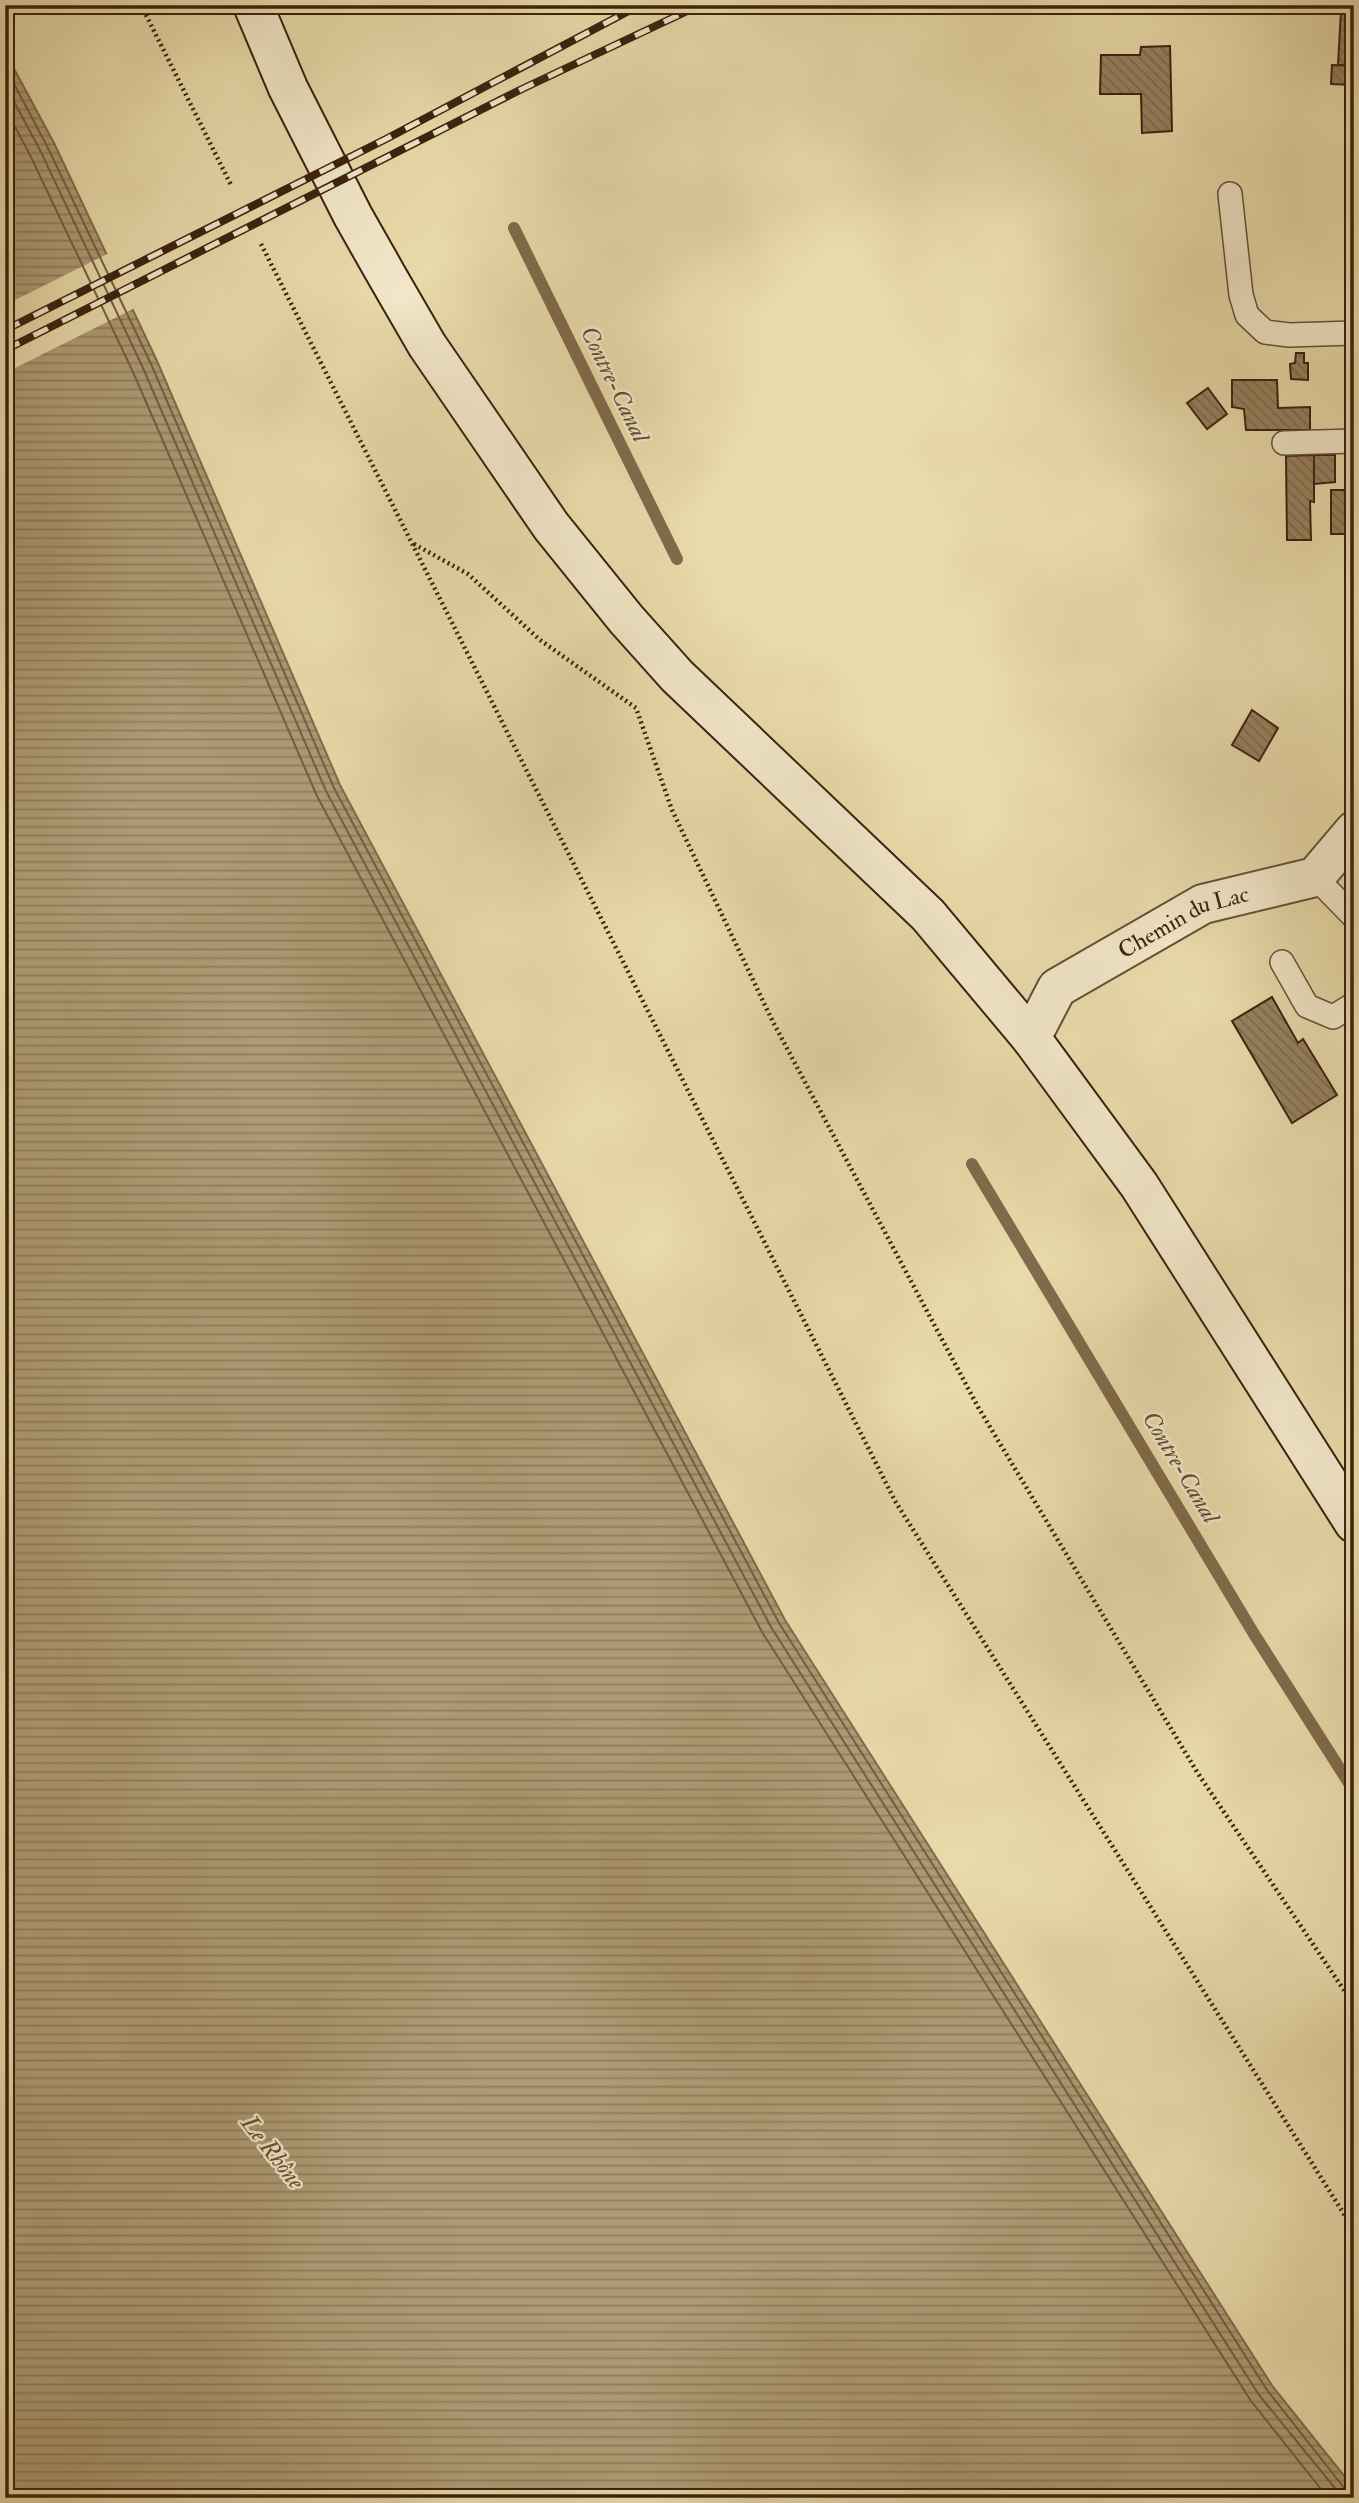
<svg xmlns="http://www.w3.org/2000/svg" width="1359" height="2503" font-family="'IM FELL Double Pica',serif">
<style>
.water{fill:url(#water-rules);stroke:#806b4c;stroke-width:2}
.pier{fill:#e9daaa}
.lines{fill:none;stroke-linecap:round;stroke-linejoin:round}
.shore{stroke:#745e42;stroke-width:2}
.stream{stroke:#806b4c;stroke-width:12}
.building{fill:url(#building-back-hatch);stroke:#3b220f;stroke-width:2}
.lane-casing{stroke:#665036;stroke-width:26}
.street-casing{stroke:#665036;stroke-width:42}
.secondary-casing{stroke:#3b220f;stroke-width:42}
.path{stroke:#3b220f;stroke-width:4.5;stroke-dasharray:2 3.5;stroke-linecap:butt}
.lane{stroke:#f1e7c8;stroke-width:23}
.street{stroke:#f1e7c8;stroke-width:38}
.secondary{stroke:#f1e7c8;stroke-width:38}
.rail-casing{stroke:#3b220f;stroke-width:8}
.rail{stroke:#f1e7c8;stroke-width:5;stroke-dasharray:16;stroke-linecap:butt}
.labels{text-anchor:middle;stroke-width:5;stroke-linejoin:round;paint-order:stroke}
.street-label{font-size:23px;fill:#3b220f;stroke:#f1e7c8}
.water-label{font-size:24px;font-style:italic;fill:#634c33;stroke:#f1e7c8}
</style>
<defs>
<pattern id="water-rules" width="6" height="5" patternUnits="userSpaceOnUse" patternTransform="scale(1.75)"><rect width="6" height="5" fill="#ae9b75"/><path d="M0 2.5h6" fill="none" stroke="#8f7e5e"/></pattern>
<pattern id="building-back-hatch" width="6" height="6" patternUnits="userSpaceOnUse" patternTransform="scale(1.75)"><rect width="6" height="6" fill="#958260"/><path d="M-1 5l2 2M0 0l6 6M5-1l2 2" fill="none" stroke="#7b6a4e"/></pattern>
</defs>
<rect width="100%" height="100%" fill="#e9daaa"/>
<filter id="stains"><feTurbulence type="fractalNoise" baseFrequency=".00286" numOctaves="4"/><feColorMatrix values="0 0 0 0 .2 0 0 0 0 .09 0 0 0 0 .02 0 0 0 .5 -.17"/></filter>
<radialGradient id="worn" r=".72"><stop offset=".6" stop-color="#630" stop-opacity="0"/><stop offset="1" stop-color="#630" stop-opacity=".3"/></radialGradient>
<!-- water -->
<path class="water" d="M 5,52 L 54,143 L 157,361 L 340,785 L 785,1620 L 1273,2387 L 1354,2488 L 1354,2498 L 5,2498 Z"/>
<!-- pier -->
<path class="pier" d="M 109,253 L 135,308 L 5,373 L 5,305 Z"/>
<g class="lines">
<!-- shore -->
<g class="shore">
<path d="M 5,67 L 47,146 L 151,364 L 334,788 L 779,1623 L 1267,2390 L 1345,2489 L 1354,2491"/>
<path d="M 5,85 L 40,150 L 143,368 L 326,791 L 771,1627 L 1259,2395 L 1343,2498"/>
<path d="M 5,108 L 30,155 L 133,372 L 317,796 L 762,1632 L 1251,2401 L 1328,2498"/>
</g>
<!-- stream -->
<g class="stream">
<path d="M 514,228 L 677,559"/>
<path d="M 972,1164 L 1254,1634 L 1354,1791"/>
</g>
</g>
<!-- building -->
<g class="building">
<path d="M 1315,5 L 1354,5 L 1354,66 L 1338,65 L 1341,10 L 1315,9 Z"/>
<path d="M 1170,46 L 1172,131 L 1142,133 L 1141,94 L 1100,94 L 1101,55 L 1140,55 L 1141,47 Z"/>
<path d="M 1332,65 L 1354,66 L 1354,85 L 1331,84 Z"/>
<path d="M 1296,353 L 1304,353 L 1304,363 L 1308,363 L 1308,380 L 1291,379 L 1290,364 L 1295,363 Z"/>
<path d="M 1232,380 L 1277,380 L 1278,408 L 1310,407 L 1310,430 L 1246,430 L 1244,409 L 1232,407 Z"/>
<path d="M 1208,388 L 1227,414 L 1207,429 L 1187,403 Z"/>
<path d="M 1314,455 L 1314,502 L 1310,501 L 1311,540 L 1287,540 L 1286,456 Z"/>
<path d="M 1314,455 L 1335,455 L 1335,482 L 1314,484 Z"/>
<rect x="1331" y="490" width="23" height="44"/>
<path d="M 1252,710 L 1278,728 L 1259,761 L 1232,745 Z"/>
<path d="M 1272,997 L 1298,1043 L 1303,1039 L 1337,1095 L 1292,1123 L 1232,1021 Z"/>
</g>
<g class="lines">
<defs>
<g id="lane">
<path d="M 1230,194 L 1241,295 L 1247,315 L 1265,332 L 1289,335 L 1354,333"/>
<path d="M 1284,443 L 1354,441"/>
<path d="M 1315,877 L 1354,917"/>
<path d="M 1282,962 L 1307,1006 L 1333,1017 L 1354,1004"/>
</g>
<g id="street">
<path id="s1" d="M 1031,1038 L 1057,988 L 1203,904 L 1315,877 L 1354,831"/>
</g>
<path id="secondary" d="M 253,5 L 288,88 L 353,216 L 387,276 L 427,345 L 551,526 L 626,619 L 677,676 L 928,915 L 1031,1038 L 1139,1185 L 1354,1523"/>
</defs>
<!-- lane casing -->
<use href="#lane" class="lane-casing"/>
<!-- street casing -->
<use href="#street" class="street-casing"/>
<!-- secondary casing -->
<use href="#secondary" class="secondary-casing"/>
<!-- path -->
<g class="path">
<path d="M 141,5 L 231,185"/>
<path d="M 261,244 L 895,1501 L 1354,2230"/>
<path d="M 414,544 L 468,574 L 540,640 L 636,708 L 672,810 L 773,1022 L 978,1407 L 1197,1772 L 1354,2005"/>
</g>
<!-- lane -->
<use href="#lane" class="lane"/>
<!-- street -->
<use href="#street" class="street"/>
<!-- secondary -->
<use href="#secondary" class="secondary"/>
<defs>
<g id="rail">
<path d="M 5,330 L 386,139 L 640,5"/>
<path d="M 5,350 L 522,89 L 700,5"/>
</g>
</defs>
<!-- rail casing -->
<use href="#rail" class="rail-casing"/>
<!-- rail -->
<use href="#rail" class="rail"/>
</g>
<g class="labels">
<!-- street labels -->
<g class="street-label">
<text dy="8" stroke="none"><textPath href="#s1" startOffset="200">Chemin du Lac</textPath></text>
</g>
<!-- water labels -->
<g class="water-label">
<text transform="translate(615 384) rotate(64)" y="8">Contre-Canal</text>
<text transform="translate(1181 1467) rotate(59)" y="8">Contre-Canal</text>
<text transform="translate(273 2152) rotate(52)" y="8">Le Rhône</text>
</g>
</g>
<!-- margin -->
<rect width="1359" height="2503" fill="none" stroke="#e9daaa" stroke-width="28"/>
<rect x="7" y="7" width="1345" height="2489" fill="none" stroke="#3b220f" stroke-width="3.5"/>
<rect x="14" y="14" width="1331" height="2475" fill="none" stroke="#3b220f" stroke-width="2"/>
<rect width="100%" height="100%" filter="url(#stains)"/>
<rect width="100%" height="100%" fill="url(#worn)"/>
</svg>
